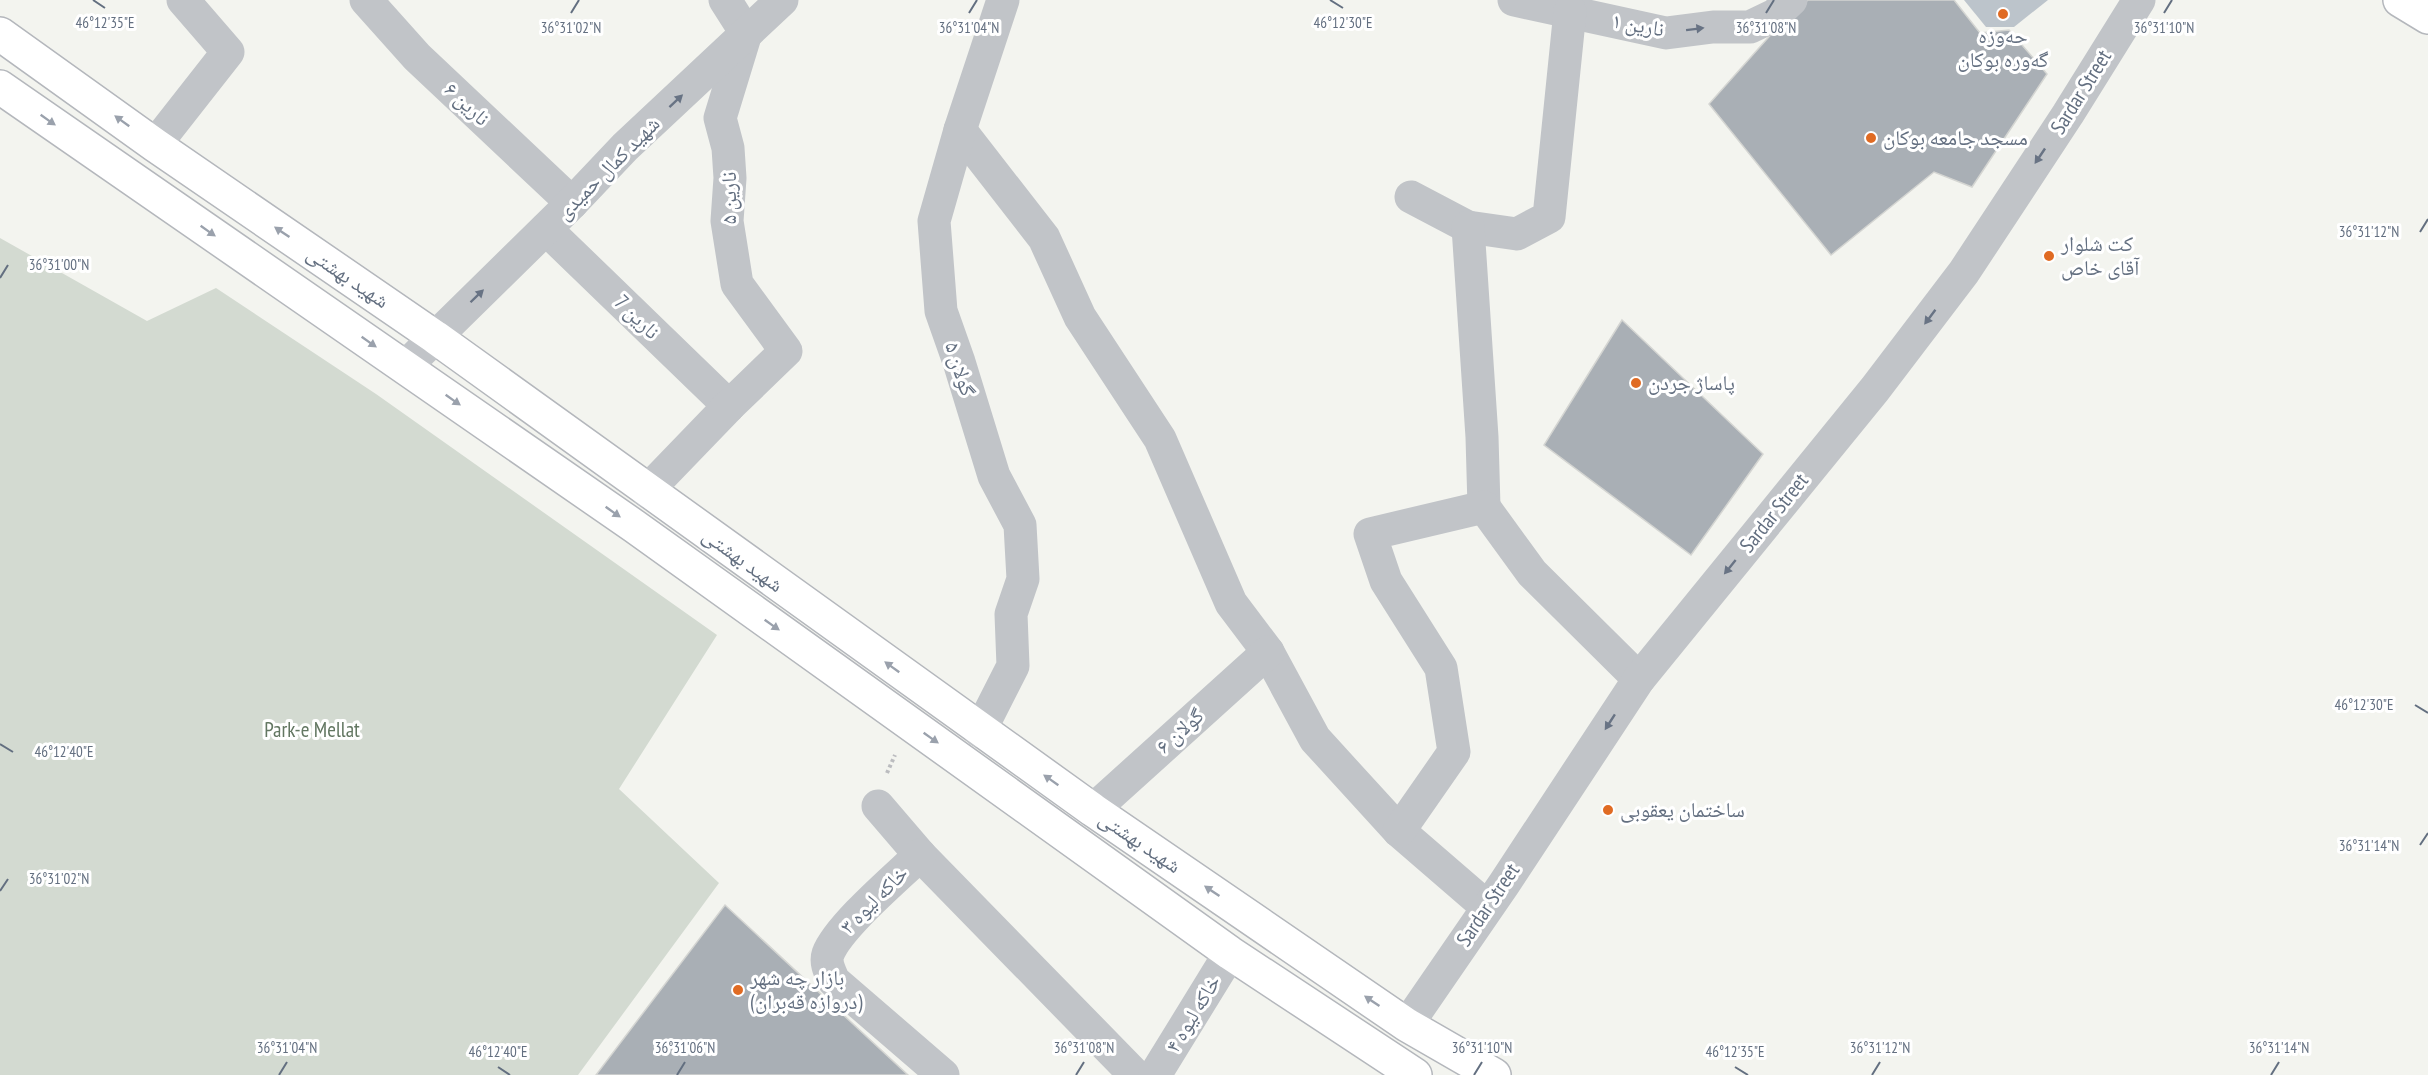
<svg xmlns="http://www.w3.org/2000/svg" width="2428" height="1075" font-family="'PT Sans Narrow','Noto Naskh Arabic',sans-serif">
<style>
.green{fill:#d3dad1}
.water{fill:#bcc4cb}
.building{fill:#a9afb5;stroke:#d4d5d2;stroke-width:1.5}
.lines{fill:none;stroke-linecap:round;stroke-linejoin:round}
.secondary-casing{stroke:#b4b7bc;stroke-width:36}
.path{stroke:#bbbcbf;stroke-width:4;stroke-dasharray:3 3;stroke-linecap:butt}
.minor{stroke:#c1c4c8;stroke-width:33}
.tertiary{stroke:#c1c4c8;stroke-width:33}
.secondary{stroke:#fff;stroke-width:33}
.oneway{fill:#687384}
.oneway2{fill:#9aa1ac}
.ticks{fill:none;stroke:#636f80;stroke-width:2}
.poi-dot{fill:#e06b23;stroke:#fff;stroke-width:2}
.labels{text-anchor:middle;stroke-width:6;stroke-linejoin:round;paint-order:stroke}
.street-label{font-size:21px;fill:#636f80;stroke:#fff}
.poi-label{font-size:21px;fill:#636f80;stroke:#fff;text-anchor:start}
.park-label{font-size:21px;fill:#637762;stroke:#fff}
.ticks-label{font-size:15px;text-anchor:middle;fill:#636f80;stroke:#fff;stroke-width:6;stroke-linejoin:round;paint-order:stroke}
</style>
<rect width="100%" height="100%" fill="#f3f4ef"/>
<!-- green -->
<path class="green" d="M 0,238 L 147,321 L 216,288 L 376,394 L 717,635 L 619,789 L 719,883 L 578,1075 L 0,1075 Z"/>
<!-- water -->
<path class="water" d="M 1964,0 L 2048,0 L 2014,27 L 1986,27 Z"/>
<!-- building -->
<g class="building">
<path d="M 1808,0 L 1954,0 L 1980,33 L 2009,30 L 2047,74 L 1972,187 L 1934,172 L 1831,255 L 1709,104 L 1784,20 Z"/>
<path d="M 1622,320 L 1763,454 L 1691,555 L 1544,445 Z"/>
<path d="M 725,905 L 908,1075 L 596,1075 Z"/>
</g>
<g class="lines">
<defs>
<g id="secondary">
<path d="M 2400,0 L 2428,17"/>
<path d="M 0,34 L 155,145 L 435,337 L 1093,810 L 1407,1025 L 1494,1075"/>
<path d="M 0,87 L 634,526 L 1230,953 L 1415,1075"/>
</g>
</defs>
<!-- secondary casing -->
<use href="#secondary" class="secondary-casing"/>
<!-- path -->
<path class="path" d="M 887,773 L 895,755"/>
<!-- minor -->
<g class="minor">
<path d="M 366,0 L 417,57 L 572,203"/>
<path d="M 1514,0 L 1666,33 L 1713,27 L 1750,27 L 1775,15 L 1791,0"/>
<path d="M 960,130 L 1044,238 L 1080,317 L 1160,439 L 1231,603 L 1268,652 L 1315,739 L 1399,831 L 1487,907"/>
<path d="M 155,145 L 228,52 L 183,0"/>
<path d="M 1411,197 L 1468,227 L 1517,234 L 1549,217 L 1570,11"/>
<path d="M 1468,227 L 1482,437 L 1484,507"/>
<path d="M 546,229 L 729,406"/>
<path d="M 647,491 L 729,406 L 786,351 L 737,284 L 727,221 L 730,178 L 728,148 L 720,118 L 746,33 L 725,0"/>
<path d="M 980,731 L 1013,666 L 1011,614 L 1023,579 L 1020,525 L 994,476 L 959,362 L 941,311 L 934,221 L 960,130 L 1003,0"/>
<path d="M 878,806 L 920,855 L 1135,1075"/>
<path d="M 1093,810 L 1268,652"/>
<path d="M 1399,831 L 1454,752 L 1441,668 L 1386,581 L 1370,534 L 1484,507 L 1532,573 L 1639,679"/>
<path d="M 920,855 C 897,877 838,927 828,954 C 825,963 830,972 834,981 L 943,1075"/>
<path d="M 1155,1075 L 1230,953"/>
</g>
<!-- tertiary -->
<g class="tertiary">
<path d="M 405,367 L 572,203 L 625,147 L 782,0"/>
<path d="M 1407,1025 L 1504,884 L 1639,679 L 1875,389 L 1964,272 L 2068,114 L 2139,0"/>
</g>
<!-- secondary -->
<use href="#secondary" class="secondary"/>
</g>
<!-- one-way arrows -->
<defs><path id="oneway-solid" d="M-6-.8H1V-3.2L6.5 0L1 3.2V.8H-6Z" transform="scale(1.5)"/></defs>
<g class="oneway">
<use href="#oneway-solid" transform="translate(1695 29) rotate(-7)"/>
<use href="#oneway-solid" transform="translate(676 101) rotate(-43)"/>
<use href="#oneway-solid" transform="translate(2040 156) rotate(124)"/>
<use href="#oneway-solid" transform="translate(477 296) rotate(-44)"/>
<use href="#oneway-solid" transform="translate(1930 317) rotate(127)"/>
<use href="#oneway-solid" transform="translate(1730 567) rotate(129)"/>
<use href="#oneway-solid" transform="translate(1610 722) rotate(123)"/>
</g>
<g class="oneway2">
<use href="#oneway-solid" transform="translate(48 120) rotate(35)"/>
<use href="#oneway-solid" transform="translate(122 121) rotate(-144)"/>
<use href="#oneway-solid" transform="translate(208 231) rotate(35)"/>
<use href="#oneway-solid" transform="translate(282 232) rotate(-146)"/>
<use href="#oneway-solid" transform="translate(369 342) rotate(35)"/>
<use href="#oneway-solid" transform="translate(453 400) rotate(35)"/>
<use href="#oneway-solid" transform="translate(613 512) rotate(35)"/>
<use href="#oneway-solid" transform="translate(772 625) rotate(35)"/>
<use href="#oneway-solid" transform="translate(892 667) rotate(-144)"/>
<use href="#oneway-solid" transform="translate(931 738) rotate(35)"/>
<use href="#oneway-solid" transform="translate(1051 780) rotate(-145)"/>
<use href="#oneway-solid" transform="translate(1212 891) rotate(-146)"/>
<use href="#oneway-solid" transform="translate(1372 1001) rotate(-146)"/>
</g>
<!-- ticks -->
<path class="ticks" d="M 93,0 L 105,8M 1330,0 L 1343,8M 571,13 L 579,0M 969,13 L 977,0M 1766,13 L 1774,0M 2164,13 L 2172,0M 2420,232 L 2428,219M 0,278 L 8,265M 2415,705 L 2428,713M 0,744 L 13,752M 2420,845 L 2428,833M 0,891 L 8,879M 498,1067 L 510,1075M 1735,1067 L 1748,1075M 279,1075 L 287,1062M 677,1075 L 685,1062M 1076,1075 L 1084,1062M 1474,1075 L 1482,1062M 1872,1075 L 1880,1062M 2271,1075 L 2279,1062"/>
<!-- markers -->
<g class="poi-dot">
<circle cx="2003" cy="14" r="6"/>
<circle cx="1871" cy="138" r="6"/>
<circle cx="2049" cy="256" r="6"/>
<circle cx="1636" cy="383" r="6"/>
<circle cx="1608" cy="810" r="6"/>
<circle cx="738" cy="990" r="6"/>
</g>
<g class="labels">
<!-- street labels -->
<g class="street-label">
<text transform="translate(1638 25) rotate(10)" y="7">نارین ۱</text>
<text transform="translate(2081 92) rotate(-58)" y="7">Sardar Street</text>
<text transform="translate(467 104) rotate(43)" y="7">نارین ۶</text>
<text transform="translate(608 168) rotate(-45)" y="7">شهید کمال حمیدی</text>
<text transform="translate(729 198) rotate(-90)" y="7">نارین ۵</text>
<text transform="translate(348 277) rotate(34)" y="7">شهید بهشتی</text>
<text transform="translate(637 317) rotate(44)" y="7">نارین 7</text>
<text transform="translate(960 369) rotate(72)" y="7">گولان ۵</text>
<text transform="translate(1774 513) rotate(-51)" y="7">Sardar Street</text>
<text transform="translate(743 560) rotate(36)" y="7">شهید بهشتی</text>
<text transform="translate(1180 731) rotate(-42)" y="7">گولان ۶</text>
<text transform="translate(1140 842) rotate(34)" y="7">شهید بهشتی</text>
<text transform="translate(874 900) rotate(-45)" y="7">خاکه لیوه ۳</text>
<text transform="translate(1488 905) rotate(-56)" y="7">Sardar Street</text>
<text transform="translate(1193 1014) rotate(-59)" y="7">خاکه لیوه ۴</text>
</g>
<!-- poi labels -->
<g class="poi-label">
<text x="2003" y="43" text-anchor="middle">حه‌وزه<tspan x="2003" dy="24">گه‌وره بوکان</tspan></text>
<text x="1883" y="145">مسجد جامعه بوکان</text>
<text x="2061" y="251">کت شلوار<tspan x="2061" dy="24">آقای خاص</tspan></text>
<text x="1648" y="390">پاساژ جردن</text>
<text x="1620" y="817">ساختمان یعقوبی</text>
<text x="750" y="985">بازار چه شهر<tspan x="750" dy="24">(دروازه قه‌بران)</tspan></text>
</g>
<!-- park labels -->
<g class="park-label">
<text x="312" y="737">Park-e Mellat</text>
</g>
</g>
<g class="ticks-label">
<text x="105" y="28">46°12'35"E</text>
<text x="1343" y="28">46°12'30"E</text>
<text x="1766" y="33">36°31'08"N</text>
<text x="571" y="33">36°31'02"N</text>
<text x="969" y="33">36°31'04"N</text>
<text x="2164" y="33">36°31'10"N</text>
<text x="2369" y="237">36°31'12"N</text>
<text x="59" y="270">36°31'00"N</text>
<text x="2364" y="710">46°12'30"E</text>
<text x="64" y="757">46°12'40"E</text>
<text x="2369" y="851">36°31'14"N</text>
<text x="59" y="884">36°31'02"N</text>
<text x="287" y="1053">36°31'04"N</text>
<text x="685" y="1053">36°31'06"N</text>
<text x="1084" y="1053">36°31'08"N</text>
<text x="1482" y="1053">36°31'10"N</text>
<text x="1880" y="1053">36°31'12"N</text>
<text x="2279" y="1053">36°31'14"N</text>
<text x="498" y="1057">46°12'40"E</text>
<text x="1735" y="1057">46°12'35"E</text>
</g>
</svg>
